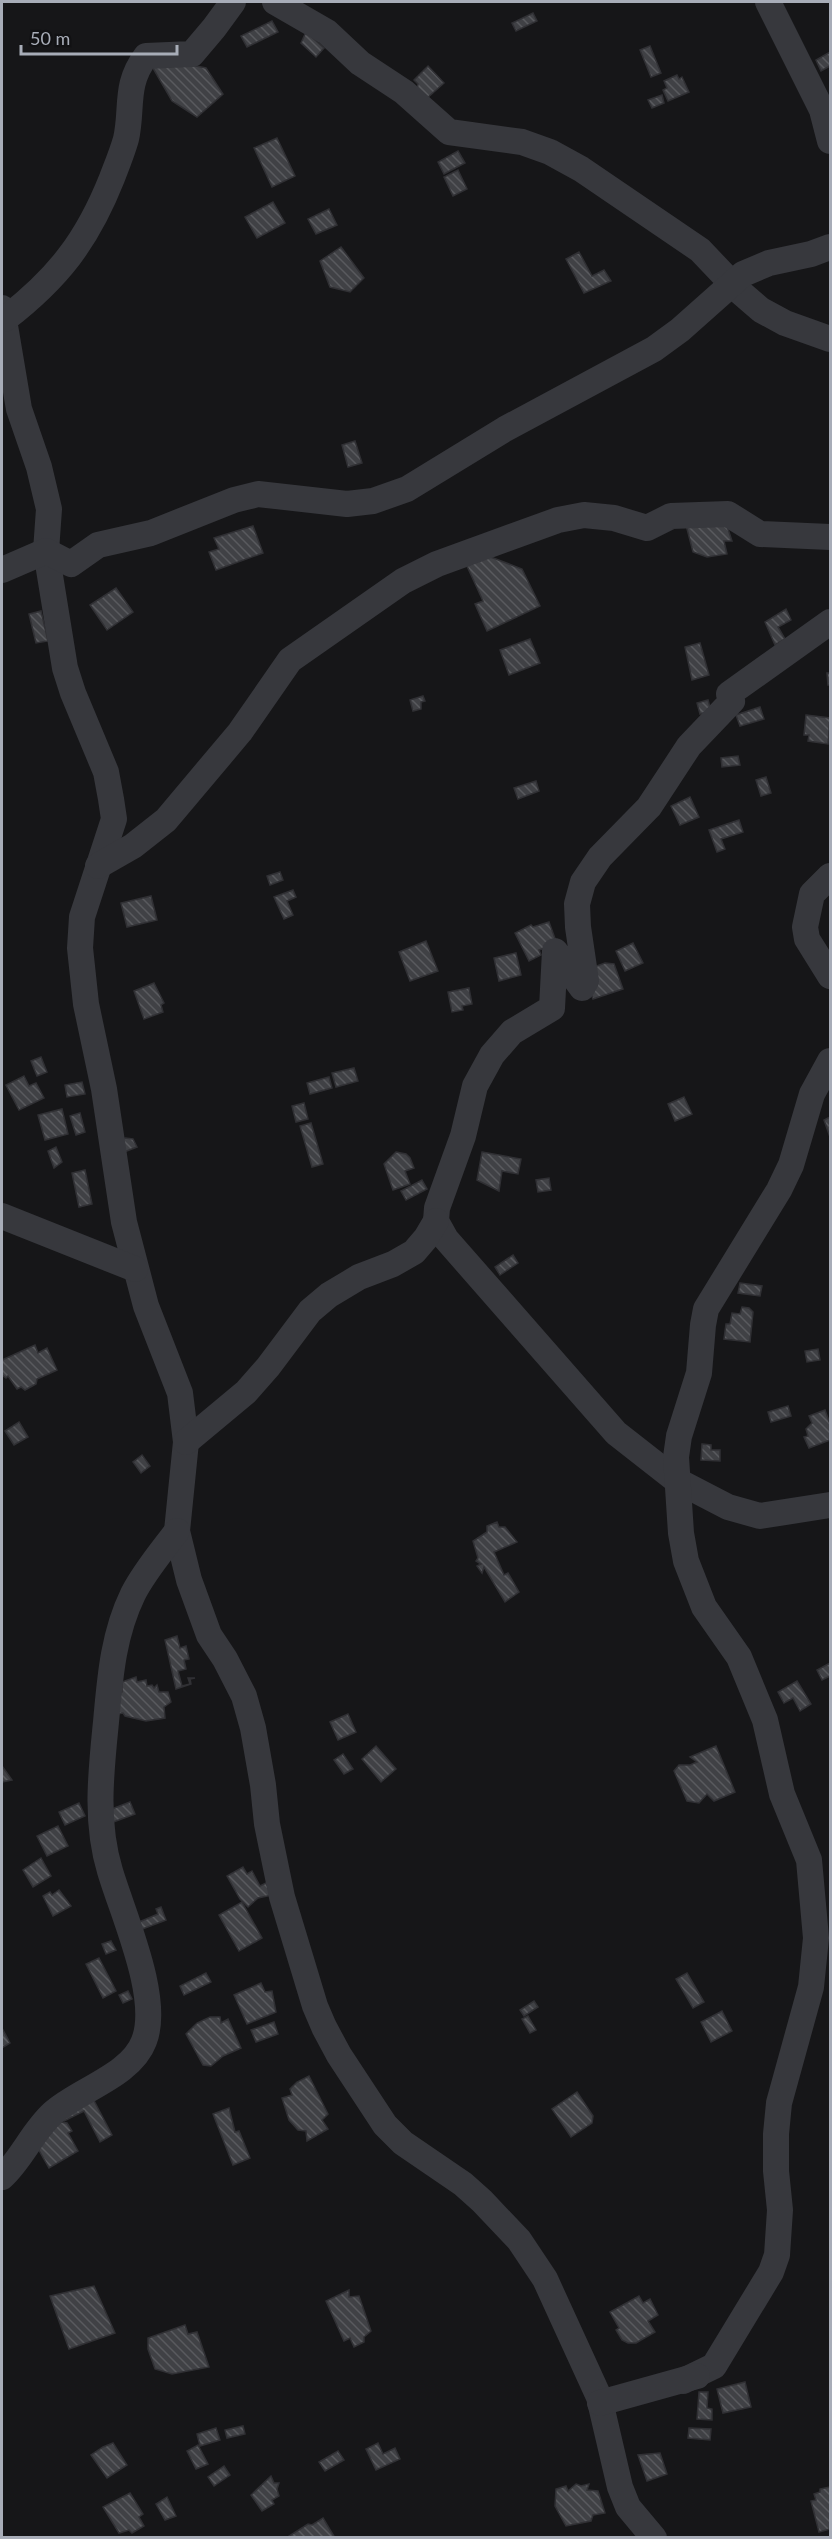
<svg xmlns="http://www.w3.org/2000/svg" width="832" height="2539" font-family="Lato,sans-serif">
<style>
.building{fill:url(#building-back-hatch);stroke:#303034;stroke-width:1.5}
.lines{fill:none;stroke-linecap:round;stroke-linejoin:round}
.minor{stroke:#37383d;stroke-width:26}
</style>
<defs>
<pattern id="building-back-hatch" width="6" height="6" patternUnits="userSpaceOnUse" patternTransform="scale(1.5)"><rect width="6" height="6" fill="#404145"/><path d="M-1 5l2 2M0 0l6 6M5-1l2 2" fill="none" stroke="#595a5e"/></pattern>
</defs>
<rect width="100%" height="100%" fill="#161618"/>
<!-- building -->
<g class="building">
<path d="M 533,13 L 537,21 L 516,31 L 512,23 Z"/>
<path d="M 272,21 L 278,32 L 247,47 L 241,36 Z"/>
<path d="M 306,32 L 324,48 L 316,57 L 301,43 Z"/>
<path d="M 650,46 L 661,73 L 651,77 L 640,50 Z"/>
<path d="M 830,52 L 830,66 L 821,71 L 816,60 Z"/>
<path d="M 146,56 L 206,68 L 223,94 L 197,117 L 172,101 Z"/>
<path d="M 428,66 L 444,83 L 426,99 L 417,89 L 418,84 L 414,80 Z"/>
<path d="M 677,75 L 679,79 L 682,77 L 689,92 L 668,101 L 663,90 L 667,88 L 664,81 Z"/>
<path d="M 662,95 L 664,103 L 652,108 L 648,100 Z"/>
<path d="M 277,138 L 295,176 L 272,187 L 254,148 Z"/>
<path d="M 458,151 L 465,163 L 444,174 L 438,162 Z"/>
<path d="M 458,170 L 467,189 L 453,196 L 444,177 Z"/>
<path d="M 273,202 L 285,223 L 257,238 L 245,217 Z"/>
<path d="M 329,209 L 337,225 L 316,234 L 308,219 Z"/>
<path d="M 341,247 L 364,278 L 350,292 L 330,287 L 320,261 Z"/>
<path d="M 579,252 L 592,276 L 604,270 L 611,281 L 584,293 L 566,259 Z"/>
<path d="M 355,441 L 362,463 L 348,467 L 342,445 Z"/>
<path d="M 685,521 L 727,526 L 732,541 L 724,541 L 727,554 L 707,557 L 693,552 Z"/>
<path d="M 253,526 L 263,553 L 216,570 L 209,552 L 219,549 L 214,538 Z"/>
<path d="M 488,556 L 522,569 L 540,606 L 487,631 L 475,604 L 483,601 L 467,566 Z"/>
<path d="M 116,588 L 133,612 L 107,630 L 90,605 Z"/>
<path d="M 786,609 L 791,620 L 778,627 L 785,639 L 775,645 L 765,622 Z"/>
<path d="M 41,611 L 48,641 L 36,643 L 29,614 Z"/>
<path d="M 530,639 L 540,663 L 509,675 L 500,650 Z"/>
<path d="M 700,643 L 709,675 L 692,680 L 685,647 Z"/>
<path d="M 827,673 L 830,673 L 830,685 L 828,685 Z"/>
<path d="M 423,696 L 425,701 L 421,702 L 421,709 L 413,711 L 410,700 Z"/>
<path d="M 708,700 L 711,711 L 700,714 L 697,703 Z"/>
<path d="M 760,707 L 764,719 L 740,726 L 736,715 Z"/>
<path d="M 806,715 L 830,718 L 828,744 L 808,741 L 809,735 L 804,735 Z"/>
<path d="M 738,756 L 740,765 L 722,767 L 721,758 Z"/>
<path d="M 766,777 L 771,793 L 761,796 L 756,780 Z"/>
<path d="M 536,781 L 539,791 L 518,799 L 514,788 Z"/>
<path d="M 690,797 L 699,817 L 680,825 L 671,806 Z"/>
<path d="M 739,820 L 743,832 L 721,839 L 725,849 L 717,852 L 709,830 Z"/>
<path d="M 280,872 L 283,880 L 270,885 L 267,876 Z"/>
<path d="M 293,890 L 296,897 L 287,901 L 293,915 L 284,919 L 274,897 Z"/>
<path d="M 151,896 L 157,920 L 127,927 L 121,903 Z"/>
<path d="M 549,922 L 557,944 L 539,950 L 541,955 L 529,961 L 515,933 L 531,925 L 533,927 Z"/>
<path d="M 426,941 L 438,971 L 410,981 L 399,952 Z"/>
<path d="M 633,943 L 643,963 L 625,971 L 616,951 Z"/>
<path d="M 516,953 L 521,975 L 499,981 L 494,958 Z"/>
<path d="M 605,963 L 614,964 L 623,989 L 593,999 L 583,971 Z"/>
<path d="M 154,983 L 164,1003 L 161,1005 L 163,1012 L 144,1019 L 134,991 Z"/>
<path d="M 469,988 L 472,1004 L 462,1006 L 463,1010 L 452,1012 L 448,992 Z"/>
<path d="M 41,1057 L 47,1072 L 37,1076 L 31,1061 Z"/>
<path d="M 354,1068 L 358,1081 L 336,1087 L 332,1073 Z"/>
<path d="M 24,1076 L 29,1086 L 36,1083 L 44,1098 L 19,1110 L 6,1085 Z"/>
<path d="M 329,1077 L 332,1088 L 310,1094 L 307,1083 Z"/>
<path d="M 82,1082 L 85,1094 L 67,1097 L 65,1085 Z"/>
<path d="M 684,1097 L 692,1114 L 675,1121 L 668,1104 Z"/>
<path d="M 304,1103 L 308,1119 L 296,1122 L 292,1106 Z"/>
<path d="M 62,1109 L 68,1134 L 45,1140 L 38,1115 Z"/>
<path d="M 80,1113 L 85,1132 L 76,1135 L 70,1116 Z"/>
<path d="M 830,1117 L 830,1137 L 824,1120 Z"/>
<path d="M 311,1123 L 323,1164 L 312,1167 L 300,1126 Z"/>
<path d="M 125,1138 L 133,1139 L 137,1147 L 124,1152 L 117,1143 Z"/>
<path d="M 56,1147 L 62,1162 L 54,1168 L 48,1151 Z"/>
<path d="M 396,1152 L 406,1154 L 410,1158 L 414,1168 L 405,1171 L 410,1184 L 393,1190 L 384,1164 Z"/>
<path d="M 482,1152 L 521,1159 L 518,1174 L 502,1171 L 499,1191 L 477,1180 Z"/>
<path d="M 85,1170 L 92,1204 L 79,1207 L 72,1173 Z"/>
<path d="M 549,1178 L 551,1190 L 538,1192 L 536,1180 Z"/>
<path d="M 422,1180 L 427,1189 L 406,1200 L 401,1191 Z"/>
<path d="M 513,1255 L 518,1263 L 500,1275 L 495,1267 Z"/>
<path d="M 740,1283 L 762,1286 L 760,1296 L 738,1293 Z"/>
<path d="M 742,1307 L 749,1308 L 753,1312 L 750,1342 L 724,1339 L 726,1324 L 730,1324 L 732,1313 L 740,1314 Z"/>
<path d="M 35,1345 L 38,1353 L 47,1348 L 57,1370 L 37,1379 L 36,1384 L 25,1390 L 21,1387 L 17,1389 L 8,1376 L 6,1378 L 2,1375 L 2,1360 Z"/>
<path d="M 818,1349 L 820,1360 L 807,1362 L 805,1351 Z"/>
<path d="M 788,1406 L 791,1416 L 771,1422 L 768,1412 Z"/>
<path d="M 825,1410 L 830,1424 L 830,1440 L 809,1448 L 804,1437 L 808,1436 L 806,1429 L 812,1423 L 809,1416 Z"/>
<path d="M 19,1422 L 28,1437 L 14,1445 L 5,1431 Z"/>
<path d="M 702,1444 L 711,1445 L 711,1450 L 720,1450 L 720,1461 L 701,1460 Z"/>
<path d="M 142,1455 L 150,1466 L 141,1473 L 133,1462 Z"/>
<path d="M 497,1522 L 499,1527 L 505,1527 L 517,1542 L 494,1552 L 504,1575 L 508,1573 L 519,1592 L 505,1602 L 484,1567 L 482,1573 L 477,1566 L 481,1564 L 476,1561 L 478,1558 L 473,1541 L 487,1532 L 487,1526 Z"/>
<path d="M 177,1636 L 180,1648 L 186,1646 L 189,1659 L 184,1660 L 186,1669 L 178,1671 L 182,1686 L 190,1684 L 188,1678 L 195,1678 L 190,1679 L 191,1684 L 176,1689 L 165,1640 Z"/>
<path d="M 830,1663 L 830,1676 L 822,1680 L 817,1670 Z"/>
<path d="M 136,1677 L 137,1682 L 146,1680 L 147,1686 L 152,1685 L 154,1688 L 157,1685 L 159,1692 L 168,1692 L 171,1702 L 164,1707 L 165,1718 L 146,1721 L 125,1716 L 123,1713 L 118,1714 L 112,1695 L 122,1692 L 122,1682 Z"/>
<path d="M 797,1681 L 811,1704 L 800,1711 L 793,1698 L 784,1703 L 778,1692 Z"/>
<path d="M 348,1714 L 356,1732 L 338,1740 L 330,1722 Z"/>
<path d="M 376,1746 L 396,1769 L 381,1782 L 362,1759 Z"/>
<path d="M 716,1746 L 735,1792 L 714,1801 L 707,1794 L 699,1803 L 687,1801 L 674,1771 L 679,1765 L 690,1765 L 697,1762 L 690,1757 Z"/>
<path d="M 343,1754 L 353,1769 L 344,1774 L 334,1760 Z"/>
<path d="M 2,1766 L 12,1780 L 2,1782 Z"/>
<path d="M 130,1802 L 135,1814 L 108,1824 L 104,1812 Z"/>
<path d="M 79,1803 L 85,1816 L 65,1825 L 59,1812 Z"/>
<path d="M 58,1826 L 68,1846 L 47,1856 L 37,1836 Z"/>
<path d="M 41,1858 L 51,1876 L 33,1887 L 23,1870 Z"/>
<path d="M 243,1867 L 247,1874 L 252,1871 L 260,1886 L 266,1883 L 272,1895 L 258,1898 L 248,1907 L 240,1899 L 227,1876 Z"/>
<path d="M 59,1890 L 71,1906 L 53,1916 L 43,1896 L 50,1892 L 52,1895 Z"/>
<path d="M 242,1902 L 262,1938 L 239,1951 L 219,1915 Z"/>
<path d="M 161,1907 L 166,1920 L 140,1930 L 139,1922 L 158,1914 L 156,1909 Z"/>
<path d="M 111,1941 L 116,1950 L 106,1954 L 102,1944 Z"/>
<path d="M 99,1958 L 116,1991 L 103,1998 L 86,1964 Z"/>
<path d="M 206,1973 L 211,1982 L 184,1995 L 180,1986 Z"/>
<path d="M 687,1973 L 704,2002 L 693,2008 L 676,1979 Z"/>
<path d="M 261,1983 L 265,1992 L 272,1991 L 276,2012 L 247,2024 L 234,1995 Z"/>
<path d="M 128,1991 L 132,1999 L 123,2003 L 119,1995 Z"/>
<path d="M 534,2001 L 538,2007 L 524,2016 L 520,2010 Z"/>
<path d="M 722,2011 L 732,2031 L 711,2042 L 701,2022 Z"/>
<path d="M 528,2016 L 536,2030 L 530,2033 L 522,2019 Z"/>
<path d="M 210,2017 L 220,2017 L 221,2023 L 228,2019 L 241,2048 L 223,2056 L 211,2066 L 203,2065 L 186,2034 L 197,2023 Z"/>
<path d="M 274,2022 L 278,2034 L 256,2042 L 251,2030 Z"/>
<path d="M 2,2028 L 10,2043 L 2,2048 Z"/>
<path d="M 309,2076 L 328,2114 L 322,2120 L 328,2129 L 307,2141 L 306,2131 L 298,2130 L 289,2120 L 282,2098 L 292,2095 L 290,2089 L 297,2082 Z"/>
<path d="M 577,2092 L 593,2116 L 592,2123 L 571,2137 L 552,2109 Z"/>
<path d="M 90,2093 L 112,2135 L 100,2142 L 84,2111 L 64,2121 L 58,2110 Z"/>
<path d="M 229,2108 L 235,2132 L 239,2131 L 250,2158 L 233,2165 L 213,2114 Z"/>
<path d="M 60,2122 L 67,2123 L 72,2131 L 68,2133 L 78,2151 L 49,2168 L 32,2138 Z"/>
<path d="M 94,2286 L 115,2333 L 69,2349 L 50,2296 Z"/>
<path d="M 349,2290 L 349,2297 L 359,2296 L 371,2331 L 364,2337 L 364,2342 L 354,2347 L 350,2338 L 344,2341 L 326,2301 Z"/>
<path d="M 639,2296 L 643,2303 L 650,2299 L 658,2315 L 648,2321 L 655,2332 L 636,2343 L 628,2343 L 622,2340 L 616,2330 L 619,2328 L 610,2312 Z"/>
<path d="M 185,2325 L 188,2334 L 197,2332 L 209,2367 L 172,2374 L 155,2369 L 148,2349 L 148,2338 Z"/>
<path d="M 745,2382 L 751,2407 L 723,2413 L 717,2389 Z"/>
<path d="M 699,2392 L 708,2392 L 707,2408 L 712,2409 L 712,2420 L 697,2419 Z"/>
<path d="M 243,2426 L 245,2434 L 227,2438 L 225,2430 Z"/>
<path d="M 216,2428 L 220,2440 L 200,2446 L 197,2434 Z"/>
<path d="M 689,2428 L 711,2429 L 710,2440 L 688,2438 Z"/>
<path d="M 113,2443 L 127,2465 L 107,2478 L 91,2455 L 103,2447 Z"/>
<path d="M 378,2443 L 383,2454 L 395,2448 L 400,2459 L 376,2470 L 366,2449 Z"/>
<path d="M 198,2445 L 208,2464 L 196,2469 L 187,2451 Z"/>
<path d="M 338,2451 L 344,2460 L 325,2471 L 319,2462 Z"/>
<path d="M 660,2453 L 667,2474 L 647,2481 L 638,2455 Z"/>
<path d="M 224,2466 L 230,2475 L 214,2486 L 208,2477 Z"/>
<path d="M 271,2476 L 274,2483 L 279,2483 L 277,2489 L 279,2496 L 272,2500 L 274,2504 L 262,2511 L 251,2495 Z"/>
<path d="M 576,2484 L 581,2486 L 589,2484 L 587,2490 L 598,2491 L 605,2513 L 593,2515 L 591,2521 L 566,2526 L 555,2506 L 556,2489 L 566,2486 L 568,2491 Z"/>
<path d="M 830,2487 L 830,2529 L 819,2532 L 811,2501 L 816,2500 L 814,2494 L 820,2492 L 820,2489 Z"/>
<path d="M 130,2493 L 143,2514 L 139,2517 L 144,2526 L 132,2533 L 129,2530 L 119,2533 L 103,2507 Z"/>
<path d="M 167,2497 L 176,2516 L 165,2520 L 156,2504 Z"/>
<path d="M 323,2518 L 335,2538 L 286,2538 L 308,2524 L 312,2525 Z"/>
</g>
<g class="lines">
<!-- minor -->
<g class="minor">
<path d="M 275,2 L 327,32 L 360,63 L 404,92 L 449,132 L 522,142 L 550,152 L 581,169 L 700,250 L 739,291 L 761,310 L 785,323 L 830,339"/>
<path d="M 768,2 L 822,110 L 830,141"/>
<path d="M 2,308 L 19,409 L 39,467 L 49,509 L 46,551 L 65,668 L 73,693 L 106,772 L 111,799 L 114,819 L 82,917 L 80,948 L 86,1004 L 104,1089 L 124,1222 L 146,1306 L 180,1393 L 186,1442 L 177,1531 L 189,1580 L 209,1635 L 225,1659 L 244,1696 L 253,1728 L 263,1785 L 267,1824 L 282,1897 L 315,2006 L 324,2027 L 339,2055 L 385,2125 L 403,2143 L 463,2184 L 482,2201 L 519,2240 L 545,2279 L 599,2397 L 620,2487 L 628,2507 L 654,2538"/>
<path d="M 5,319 C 58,278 87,241 112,178 C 117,165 122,153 126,139 C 133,108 124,85 146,56 L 192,54 L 214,28 L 233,2"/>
<path d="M 2,570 L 46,551 L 71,564 L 98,545 L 151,533 L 234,500 L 258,494 L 347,504 L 373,501 L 407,489 L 505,429 L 654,349 L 680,330 L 743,274 L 769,263 L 811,254 L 830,247"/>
<path d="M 830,622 L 729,694 L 732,701 L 689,746 L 649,807 L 600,857 L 583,882 L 577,904 L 578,927 L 586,981 L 582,988 L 555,951 L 552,1008 L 512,1032 L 492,1055 L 475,1086 L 463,1136 L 437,1208 L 436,1221 L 446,1239 L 616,1433 L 676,1480 L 728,1507 L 760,1516 L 830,1505"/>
<path d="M 98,866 L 133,846 L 166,820 L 240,732 L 290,660 L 403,581 L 437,564 L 558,520 L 584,515 L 614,518 L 647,528 L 671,516 L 728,514 L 760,534 L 830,537"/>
<path d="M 830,876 L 812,894 L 805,927 L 807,939 L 830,976"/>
<path d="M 2,1216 L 135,1269"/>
<path d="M 186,1442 L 246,1392 L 268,1367 L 310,1311 L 329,1295 L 359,1277 L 393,1264 L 414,1252 L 426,1238 L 436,1221"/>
<path d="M 2,2177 C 22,2159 32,2132 53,2113 C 78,2090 131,2076 144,2041 C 161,1998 123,1915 110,1871 C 95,1822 101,1772 106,1722 C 110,1678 113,1635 133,1594 C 144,1572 162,1551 177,1531"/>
<path d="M 683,2381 L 714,2366 L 717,2361 L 771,2272 L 777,2255 L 780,2210 L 776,2171 L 776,2134 L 779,2103 L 811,1987 L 816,1938 L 809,1860 L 782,1794 L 765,1720 L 739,1657 L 704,1607 L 686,1561 L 681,1533 L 676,1457 L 679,1436 L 699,1373 L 703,1325 L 706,1309 L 779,1190 L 791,1165 L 812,1094 L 830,1061"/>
<path d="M 600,2403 L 697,2376"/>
</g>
</g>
<!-- border -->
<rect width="832" height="2539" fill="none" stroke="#a8adb8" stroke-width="6"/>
<!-- scale -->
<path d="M21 45v9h156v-9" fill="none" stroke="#a8adb8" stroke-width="3"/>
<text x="30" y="45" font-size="18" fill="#a8adb8" stroke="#111113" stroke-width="4.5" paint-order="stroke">50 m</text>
</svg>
